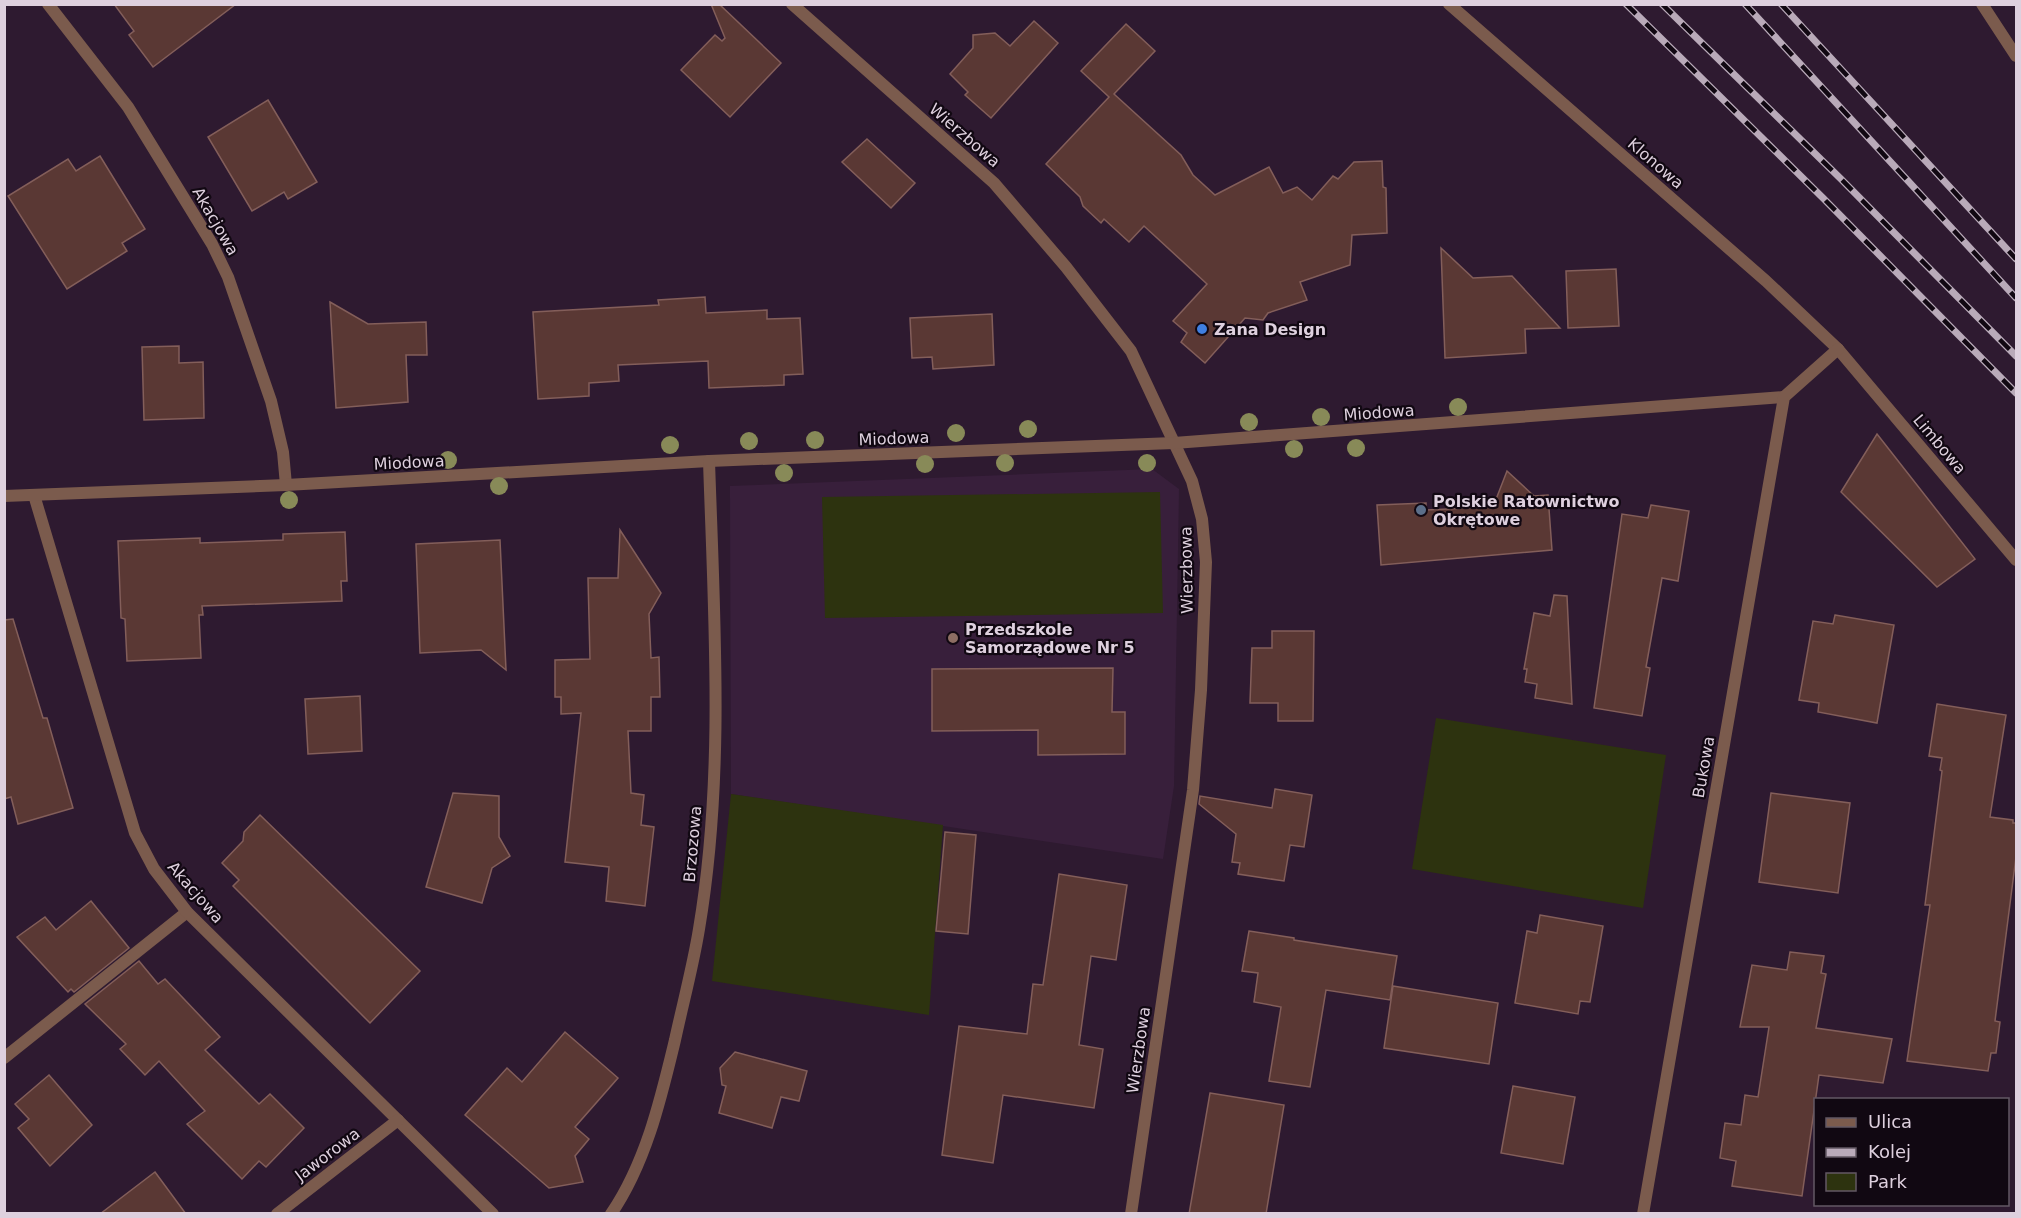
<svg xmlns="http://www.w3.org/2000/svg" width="2021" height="1218" font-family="'DejaVu Sans',sans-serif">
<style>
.built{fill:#381f3b}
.green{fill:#2d330f}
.building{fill:#5a3834;stroke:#835e5a;stroke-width:1.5}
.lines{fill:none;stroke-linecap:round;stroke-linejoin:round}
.service{stroke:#7b5b4d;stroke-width:12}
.minor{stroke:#7b5b4d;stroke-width:12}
.rail-casing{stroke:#b9aab9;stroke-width:7}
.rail{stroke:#110812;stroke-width:4.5;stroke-dasharray:14;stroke-linecap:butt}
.tree{fill:#888a58}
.shop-dot{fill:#3f7fe0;stroke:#110812;stroke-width:2}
.service-dot{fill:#5c6f8a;stroke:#110812;stroke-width:2}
.education-dot{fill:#8d6e63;stroke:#110812;stroke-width:2}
.labels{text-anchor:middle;stroke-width:4.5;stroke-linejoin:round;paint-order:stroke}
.street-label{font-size:16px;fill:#ded0de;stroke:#110812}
.poi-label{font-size:16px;font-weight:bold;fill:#ded0de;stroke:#110812;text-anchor:start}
</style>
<rect width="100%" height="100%" fill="#2e1a30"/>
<!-- built -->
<path class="built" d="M 1152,469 L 1179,489 L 1174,786 L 1163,859 L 731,794 L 730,486 Z"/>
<!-- green -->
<g class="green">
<path d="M 1160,492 L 1163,613 L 825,618 L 822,497 Z"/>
<path d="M 1436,718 L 1666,755 L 1643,908 L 1412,869 Z"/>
<path d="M 731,794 L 943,825 L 929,1015 L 712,981 Z"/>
</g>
<!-- building -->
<g class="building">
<path d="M 114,4 L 236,4 L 153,67 L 129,35 L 134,31 Z"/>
<path d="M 711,4 L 719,4 L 781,63 L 730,117 L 681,70 L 715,35 L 722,41 L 725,38 Z"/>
<path d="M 1034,21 L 1058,43 L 991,118 L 965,95 L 968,92 L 950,74 L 973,48 L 973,35 L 995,33 L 1010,46 Z"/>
<path d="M 1126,24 L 1155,51 L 1114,94 L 1181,155 L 1193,175 L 1215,195 L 1269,167 L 1283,193 L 1297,187 L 1312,200 L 1333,176 L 1338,179 L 1354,162 L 1382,161 L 1383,187 L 1386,188 L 1387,233 L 1352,235 L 1350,265 L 1300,282 L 1307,300 L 1268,313 L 1263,320 L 1245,318 L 1205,363 L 1181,342 L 1187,333 L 1173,321 L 1207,284 L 1144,226 L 1129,242 L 1104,219 L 1101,223 L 1083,206 L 1080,197 L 1046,164 L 1109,97 L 1081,71 Z"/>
<path d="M 268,100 L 317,182 L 288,199 L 284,192 L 252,211 L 208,137 Z"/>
<path d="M 867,139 L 915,183 L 891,208 L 842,162 Z"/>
<path d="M 100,156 L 145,229 L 122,243 L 127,251 L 67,289 L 8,196 L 68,159 L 76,171 Z"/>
<path d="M 1441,248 L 1473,278 L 1512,276 L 1560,328 L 1525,329 L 1526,353 L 1445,358 Z"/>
<path d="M 1616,269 L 1619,326 L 1568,328 L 1566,271 Z"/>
<path d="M 705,297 L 706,313 L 767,310 L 767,319 L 800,318 L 803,374 L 784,375 L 784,385 L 709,388 L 708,361 L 618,365 L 619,381 L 589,383 L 589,396 L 538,399 L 533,312 L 659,305 L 658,300 Z"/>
<path d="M 330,302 L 368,324 L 426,322 L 427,355 L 406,355 L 408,402 L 336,408 Z"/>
<path d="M 992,314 L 994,365 L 933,369 L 932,357 L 912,358 L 910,318 Z"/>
<path d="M 179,346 L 179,363 L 203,362 L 204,418 L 144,420 L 142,347 Z"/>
<path d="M 1877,434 L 1975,559 L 1937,587 L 1841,492 Z"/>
<path d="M 1507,471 L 1534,496 L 1548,495 L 1552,550 L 1381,565 L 1377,505 L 1426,503 L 1426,510 L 1493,507 Z"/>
<path d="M 1651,505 L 1689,511 L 1678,581 L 1662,578 L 1646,667 L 1650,668 L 1642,716 L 1594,708 L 1622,514 L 1648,518 Z"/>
<path d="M 620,530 L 661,593 L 649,614 L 651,658 L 659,657 L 660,697 L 651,697 L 651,731 L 628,731 L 631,793 L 644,795 L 641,825 L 654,827 L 645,906 L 606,901 L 609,867 L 565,862 L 581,713 L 561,714 L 561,697 L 555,697 L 555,660 L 590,659 L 588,578 L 618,578 Z"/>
<path d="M 345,532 L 347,581 L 341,581 L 342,601 L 202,606 L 203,615 L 199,615 L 201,658 L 127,661 L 125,619 L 121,618 L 118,541 L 200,538 L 200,543 L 283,540 L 283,534 Z"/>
<path d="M 500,540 L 506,670 L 481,650 L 420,653 L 416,544 Z"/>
<path d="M 1554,595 L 1567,596 L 1572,704 L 1535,698 L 1537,684 L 1525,682 L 1527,669 L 1524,669 L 1534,613 L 1550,616 Z"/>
<path d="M 1835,615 L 1894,625 L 1877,723 L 1818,712 L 1819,703 L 1799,700 L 1813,621 L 1833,624 Z"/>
<path d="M 13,619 L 43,718 L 47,718 L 73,808 L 18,824 L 11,797 L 4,799 L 4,620 Z"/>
<path d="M 1272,631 L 1314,631 L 1313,721 L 1278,721 L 1278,703 L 1250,703 L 1252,648 L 1272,648 Z"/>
<path d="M 1113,668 L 1112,712 L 1125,712 L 1125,754 L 1038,755 L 1038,730 L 932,731 L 932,669 Z"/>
<path d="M 360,696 L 362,751 L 308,754 L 305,699 Z"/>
<path d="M 1937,704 L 2006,715 L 1990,817 L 2013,820 L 2013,823 L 2016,823 L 2016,857 L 1995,1021 L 2000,1022 L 1996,1053 L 1991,1053 L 1988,1071 L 1907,1061 L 1930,905 L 1925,905 L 1942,771 L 1940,770 L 1942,758 L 1929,756 Z"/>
<path d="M 1275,789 L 1312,795 L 1304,847 L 1290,845 L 1284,881 L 1238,874 L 1240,863 L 1232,862 L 1236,834 L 1199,804 L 1200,796 L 1272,808 Z"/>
<path d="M 453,793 L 499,796 L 499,837 L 510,856 L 492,868 L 482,903 L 426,887 Z"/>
<path d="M 1771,793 L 1850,803 L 1838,893 L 1759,882 Z"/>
<path d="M 260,815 L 420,971 L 370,1023 L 233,886 L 239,880 L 222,863 L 243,841 L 244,832 Z"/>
<path d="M 945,832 L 976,835 L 968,934 L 936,931 Z"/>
<path d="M 1059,874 L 1127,885 L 1116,960 L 1091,956 L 1079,1045 L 1103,1049 L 1094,1108 L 1003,1095 L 993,1163 L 942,1155 L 959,1026 L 1027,1034 L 1033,984 L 1043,985 Z"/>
<path d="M 91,901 L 129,948 L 74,992 L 71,989 L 68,992 L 17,937 L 45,917 L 56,930 Z"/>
<path d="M 1540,915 L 1603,926 L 1590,1002 L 1580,1001 L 1578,1014 L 1515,1003 L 1527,931 L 1537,933 Z"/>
<path d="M 1249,931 L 1294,938 L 1294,940 L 1397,956 L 1390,1000 L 1326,990 L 1310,1087 L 1269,1081 L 1281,1007 L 1254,1002 L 1258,973 L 1242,971 Z"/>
<path d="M 1790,952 L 1824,956 L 1821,973 L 1826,974 L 1816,1028 L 1892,1039 L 1883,1083 L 1819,1075 L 1802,1196 L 1732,1186 L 1736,1161 L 1720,1158 L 1725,1123 L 1741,1125 L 1745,1095 L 1758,1097 L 1769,1027 L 1740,1027 L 1752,965 L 1787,970 Z"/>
<path d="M 139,961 L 158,984 L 165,979 L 220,1037 L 205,1050 L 259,1104 L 270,1094 L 304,1128 L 266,1167 L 259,1161 L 242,1179 L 187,1124 L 205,1111 L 159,1061 L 145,1075 L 120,1049 L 126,1044 L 85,1004 Z"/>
<path d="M 1393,986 L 1498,1003 L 1489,1064 L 1384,1048 Z"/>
<path d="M 565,1032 L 618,1078 L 575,1127 L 589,1139 L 575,1156 L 583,1182 L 549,1188 L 465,1115 L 507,1068 L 522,1082 Z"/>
<path d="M 735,1052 L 807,1071 L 799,1101 L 781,1097 L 772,1128 L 719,1113 L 726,1086 L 722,1085 L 720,1068 Z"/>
<path d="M 49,1075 L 92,1125 L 50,1166 L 18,1128 L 29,1119 L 15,1104 Z"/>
<path d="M 1513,1086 L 1575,1097 L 1563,1164 L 1501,1153 Z"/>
<path d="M 1210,1093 L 1284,1105 L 1266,1214 L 1189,1214 Z"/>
<path d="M 155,1172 L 186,1214 L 100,1214 Z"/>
</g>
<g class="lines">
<!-- service -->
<g class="service">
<path d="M 1982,4 L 2016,56"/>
<path d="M 4,1058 L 187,912"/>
</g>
<!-- minor -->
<g class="minor">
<path d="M 48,4 L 128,107 L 212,244 L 228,277 L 271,401 L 283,452 L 286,485"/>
<path d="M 792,4 L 994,183 L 1066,267 L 1131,351 L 1192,481 L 1202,519 L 1206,562 L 1201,690 L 1193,790 L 1131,1214"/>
<path d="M 1449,4 L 1766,281 L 1838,349 L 2016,560"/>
<path d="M 34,495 L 135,833 L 154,869 L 187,912 L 493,1214"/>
<path d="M 4,496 L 286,485 L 709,461 L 1174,443 L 1784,397"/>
<path d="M 277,1214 L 398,1120"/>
<path d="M 611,1214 C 646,1163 661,1098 675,1040 C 683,1003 693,966 699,929 C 725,775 714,616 709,461"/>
<path d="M 1643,1214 L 1784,397 L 1838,349"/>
</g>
<defs>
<g id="rail">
<path d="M 1626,4 L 1823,198 L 2016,393"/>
<path d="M 1662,4 L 1841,179 L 2016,356"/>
<path d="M 1745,4 L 2016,298"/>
<path d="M 1781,4 L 2016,259"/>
</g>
</defs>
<!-- rail casing -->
<use href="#rail" class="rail-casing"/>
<!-- rail -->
<use href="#rail" class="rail"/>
</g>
<!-- trees -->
<g class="tree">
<circle cx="1458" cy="407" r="9"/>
<circle cx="1321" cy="417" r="9"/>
<circle cx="1249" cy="422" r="9"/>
<circle cx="1028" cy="429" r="9"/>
<circle cx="956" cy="433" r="9"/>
<circle cx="815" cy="440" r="9"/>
<circle cx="749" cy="441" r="9"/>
<circle cx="670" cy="445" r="9"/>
<circle cx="1356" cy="448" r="9"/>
<circle cx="1294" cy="449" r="9"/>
<circle cx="448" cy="460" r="9"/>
<circle cx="1005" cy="463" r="9"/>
<circle cx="1147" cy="463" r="9"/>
<circle cx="925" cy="464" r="9"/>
<circle cx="784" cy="473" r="9"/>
<circle cx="499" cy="486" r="9"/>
<circle cx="289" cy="500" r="9"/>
</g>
<!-- markers -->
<circle class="shop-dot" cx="1202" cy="329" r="6"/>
<circle class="service-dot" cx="1421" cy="510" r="6"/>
<circle class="education-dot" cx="953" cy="638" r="6"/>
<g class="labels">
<!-- street labels -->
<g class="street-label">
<text transform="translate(965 135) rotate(41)" y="6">Wierzbowa</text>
<text transform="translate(1656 163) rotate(41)" y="6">Klonowa</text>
<text transform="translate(216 221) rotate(60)" y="6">Akacjowa</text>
<text transform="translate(1379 412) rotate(-4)" y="6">Miodowa</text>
<text transform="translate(894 438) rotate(-2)" y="6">Miodowa</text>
<text transform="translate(1940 444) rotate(50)" y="6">Limbowa</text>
<text transform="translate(409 462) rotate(-3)" y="6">Miodowa</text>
<text transform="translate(1186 570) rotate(-91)" y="6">Wierzbowa</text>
<text transform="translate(1703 767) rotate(-80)" y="6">Bukowa</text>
<text transform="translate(692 844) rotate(-85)" y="6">Brzozowa</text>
<text transform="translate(196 892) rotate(49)" y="6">Akacjowa</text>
<text transform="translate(1138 1050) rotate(-82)" y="6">Wierzbowa</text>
<text transform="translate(327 1154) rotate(-37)" y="6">Jaworowa</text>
</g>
<!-- poi labels -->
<g class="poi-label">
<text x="1214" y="335">Zana Design</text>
<text x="1433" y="507">Polskie Ratownictwo<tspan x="1433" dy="18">Okrętowe</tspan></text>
<text x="965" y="635">Przedszkole<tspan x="965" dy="18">Samorządowe Nr 5</tspan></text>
</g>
</g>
<!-- border -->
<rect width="2021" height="1218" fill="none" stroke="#ded0de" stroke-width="12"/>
<!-- legend -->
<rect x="1814" y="1098" width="195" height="108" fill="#110812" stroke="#635864" stroke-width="1.5"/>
<rect x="1826" y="1118" width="30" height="9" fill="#7b5b4d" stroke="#635864" stroke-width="1.5"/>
<text x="1868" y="1128" font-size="18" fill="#ded0de">Ulica</text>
<rect x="1826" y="1148" width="30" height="9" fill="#b9aab9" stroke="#635864" stroke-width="1.5"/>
<text x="1868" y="1158" font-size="18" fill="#ded0de">Kolej</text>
<rect x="1826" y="1173" width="30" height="18" fill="#2d330f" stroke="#635864" stroke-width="1.5"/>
<text x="1868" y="1188" font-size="18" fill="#ded0de">Park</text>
</svg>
